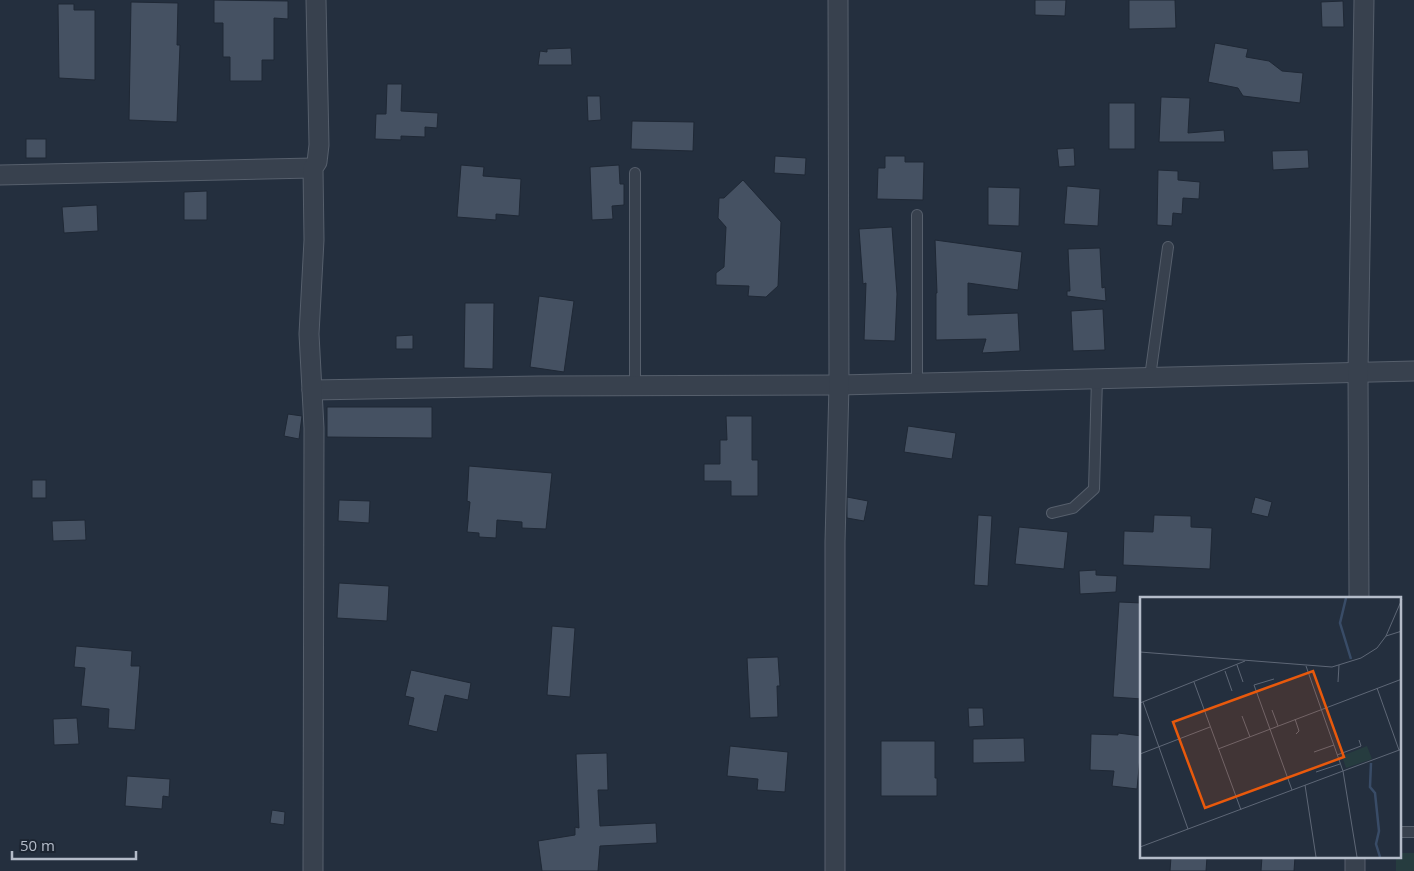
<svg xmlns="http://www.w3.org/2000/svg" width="1414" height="871" font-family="'Open Sans',sans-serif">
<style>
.green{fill:#263c3f}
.building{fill:#455162;stroke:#1f2835}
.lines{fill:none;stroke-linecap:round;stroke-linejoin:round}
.service-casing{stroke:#565f6c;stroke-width:12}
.minor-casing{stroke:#565f6c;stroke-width:21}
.service{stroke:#38414e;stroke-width:10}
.minor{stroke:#38414e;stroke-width:19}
.inset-river{fill:none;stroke:#394c67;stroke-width:2.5}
.inset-road{fill:none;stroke:#5e6776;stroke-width:1}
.view{fill:#e8590c;fill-opacity:0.15;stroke:#e8590c;stroke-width:2.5}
.inset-edge{fill:none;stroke:#b4bcc9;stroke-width:2.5}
</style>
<rect width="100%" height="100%" fill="#242f3e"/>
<!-- green -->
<path class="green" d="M 1400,853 L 1414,853 L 1414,871 L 1396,871 L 1396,857 L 1400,857 Z"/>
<!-- building -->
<g class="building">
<path d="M 214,0 L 288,1 L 288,19 L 274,18 L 274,60 L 262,60 L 262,81 L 230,81 L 230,57 L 223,57 L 223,23 L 214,23 Z"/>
<path d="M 1035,0 L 1066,0 L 1065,16 L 1035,15 Z"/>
<path d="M 1129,0 L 1175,0 L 1176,28 L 1129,29 Z"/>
<path d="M 1343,1 L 1344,27 L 1322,27 L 1321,2 Z"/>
<path d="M 131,2 L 178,3 L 177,45 L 180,45 L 177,122 L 129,120 Z"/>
<path d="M 58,4 L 74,4 L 74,10 L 95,10 L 95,80 L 59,78 Z"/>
<path d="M 1215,43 L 1248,49 L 1246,57 L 1269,61 L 1282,71 L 1303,73 L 1300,103 L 1243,96 L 1238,88 L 1208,82 Z"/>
<path d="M 571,48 L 572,65 L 538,65 L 540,51 L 547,52 L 547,49 Z"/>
<path d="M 387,84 L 402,84 L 401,111 L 438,113 L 437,128 L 425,127 L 425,137 L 401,136 L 401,140 L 375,139 L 376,114 L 386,114 Z"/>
<path d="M 587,96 L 600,96 L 601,120 L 588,121 Z"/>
<path d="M 1161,97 L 1190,98 L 1188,133 L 1224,130 L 1225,142 L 1159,142 Z"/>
<rect x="1109" y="103" width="26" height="46"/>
<path d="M 632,121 L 694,122 L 693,151 L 631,149 Z"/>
<rect x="26" y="139" width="20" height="19"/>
<path d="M 1074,148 L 1075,166 L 1059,167 L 1057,149 Z"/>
<path d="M 1308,150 L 1309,168 L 1273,170 L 1272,151 Z"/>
<path d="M 775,156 L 806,158 L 805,175 L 774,173 Z"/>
<path d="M 885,156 L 905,156 L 905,162 L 924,162 L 923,200 L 877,199 L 878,168 L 885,168 Z"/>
<path d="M 461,165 L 484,167 L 483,176 L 521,179 L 519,216 L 496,214 L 496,220 L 457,217 Z"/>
<path d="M 619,165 L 620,184 L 624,184 L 624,205 L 612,206 L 613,219 L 592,220 L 590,167 Z"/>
<path d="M 1158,170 L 1178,171 L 1178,180 L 1200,182 L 1199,199 L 1183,198 L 1182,214 L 1173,213 L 1172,226 L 1157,225 Z"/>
<path d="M 743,180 L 781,222 L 778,286 L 766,297 L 748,296 L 749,286 L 716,285 L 716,273 L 724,267 L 726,227 L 718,218 L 719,198 L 724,198 Z"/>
<path d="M 1067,186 L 1100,189 L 1098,226 L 1064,224 Z"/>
<path d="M 988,187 L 1020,188 L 1019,226 L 988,225 Z"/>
<path d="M 207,191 L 207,220 L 184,220 L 184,192 Z"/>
<path d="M 97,205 L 98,231 L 64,233 L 62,207 Z"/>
<path d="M 892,227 L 897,294 L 895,341 L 864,340 L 866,283 L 863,284 L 859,229 Z"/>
<path d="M 935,240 L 1022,252 L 1018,290 L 968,283 L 968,315 L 1018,313 L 1020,351 L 982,353 L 986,339 L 936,340 L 936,293 L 937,293 Z"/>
<path d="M 1100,248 L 1102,288 L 1105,287 L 1106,301 L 1067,296 L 1067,291 L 1070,291 L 1068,249 Z"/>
<path d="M 539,296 L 574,301 L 564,372 L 530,367 Z"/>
<path d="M 465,303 L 494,303 L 493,369 L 464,368 Z"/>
<path d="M 1103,309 L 1105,350 L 1073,351 L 1071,311 Z"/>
<path d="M 413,335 L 413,349 L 396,349 L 396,336 Z"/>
<path d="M 327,407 L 432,407 L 432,438 L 327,437 Z"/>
<path d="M 288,414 L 302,416 L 299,439 L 284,436 Z"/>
<path d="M 726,416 L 752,416 L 752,460 L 758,460 L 758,496 L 731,496 L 731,481 L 704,481 L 704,464 L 720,464 L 720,440 L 727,440 Z"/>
<path d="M 908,426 L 956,433 L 952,459 L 904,452 Z"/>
<path d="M 469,466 L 552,473 L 546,529 L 522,528 L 522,522 L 497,520 L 496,538 L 479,537 L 479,533 L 467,532 L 470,502 L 467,501 Z"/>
<rect x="32" y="480" width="14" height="18"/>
<path d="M 847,497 L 868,501 L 864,521 L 847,518 Z"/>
<path d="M 1255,497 L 1272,502 L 1268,517 L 1251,513 Z"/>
<path d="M 339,500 L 370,501 L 369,523 L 338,521 Z"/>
<path d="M 978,515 L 992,516 L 988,586 L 974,585 Z"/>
<path d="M 1154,515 L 1191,516 L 1191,527 L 1212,528 L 1210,569 L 1123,565 L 1124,531 L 1153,532 Z"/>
<path d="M 85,520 L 86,540 L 53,541 L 52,521 Z"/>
<path d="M 1019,527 L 1068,532 L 1064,569 L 1015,564 Z"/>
<path d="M 1096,570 L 1096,575 L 1117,576 L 1116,592 L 1080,594 L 1079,571 Z"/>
<path d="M 339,583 L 389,586 L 387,621 L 337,618 Z"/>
<path d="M 1119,602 L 1142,603 L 1142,699 L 1113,697 Z"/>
<path d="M 552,626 L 575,628 L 570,697 L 547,695 Z"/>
<path d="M 76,646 L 132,651 L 131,666 L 140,666 L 135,730 L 108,728 L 109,709 L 81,706 L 85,668 L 74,667 Z"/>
<path d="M 778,657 L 780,686 L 777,686 L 778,717 L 750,718 L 747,658 Z"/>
<path d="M 411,670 L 471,683 L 468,700 L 445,695 L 437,732 L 408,725 L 414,698 L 405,696 Z"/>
<path d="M 968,708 L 983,708 L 984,726 L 969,727 Z"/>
<path d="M 77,718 L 79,744 L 54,745 L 53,719 Z"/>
<path d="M 1118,733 L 1142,736 L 1137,789 L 1112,786 L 1114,771 L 1090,770 L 1091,734 L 1118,735 Z"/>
<path d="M 1024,738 L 1025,762 L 973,763 L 973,739 Z"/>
<path d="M 881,741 L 935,741 L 935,778 L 937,778 L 937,796 L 881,796 Z"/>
<path d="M 730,746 L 788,752 L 785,792 L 757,790 L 758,779 L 727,776 Z"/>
<path d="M 607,753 L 608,790 L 598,790 L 600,826 L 656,823 L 657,843 L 600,846 L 598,871 L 542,871 L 538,841 L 575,835 L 575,827 L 579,828 L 576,754 Z"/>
<path d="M 127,776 L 170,779 L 169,797 L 163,796 L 162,809 L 125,806 Z"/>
<path d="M 272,810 L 285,812 L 284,825 L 270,823 Z"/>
<path d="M 1171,857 L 1207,857 L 1206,871 L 1170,871 Z"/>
<path d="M 1262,857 L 1295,857 L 1294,871 L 1261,871 Z"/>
</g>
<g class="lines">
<defs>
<g id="service">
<path d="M 917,215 L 917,383"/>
<path d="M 1150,377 L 1168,247"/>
<path d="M 635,386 L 635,173"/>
<path d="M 1052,513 L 1073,508 L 1094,489 L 1097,378"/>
<path d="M 1400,832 L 1414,832"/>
</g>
<g id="minor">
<path d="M 0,175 L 313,168"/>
<path d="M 312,390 L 539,386 L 839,385 L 1414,371"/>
<path d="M 1359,598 L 1358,372 L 1364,0"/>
<path d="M 313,871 L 314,428 L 309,334 L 314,240 L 313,168 L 317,162 L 319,145 L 316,0"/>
<path d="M 835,871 L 835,542 L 839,385 L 838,0"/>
<path d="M 1355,871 L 1355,857"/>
</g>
</defs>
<!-- service casing -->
<use href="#service" class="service-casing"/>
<!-- minor casing -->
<use href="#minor" class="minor-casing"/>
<!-- service -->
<use href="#service" class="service"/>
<!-- minor -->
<use href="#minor" class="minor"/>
</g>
<!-- overview -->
<g transform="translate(1140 597)">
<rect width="261" height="261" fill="#242f3e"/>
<path d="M 227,149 L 232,162 L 206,171 L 202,159 Z" fill="#263c3f"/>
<path class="inset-river" d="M 206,1 L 200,26 L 211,62M 231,166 L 230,190 L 235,196 L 239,234 L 236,247 L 240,260"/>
<path class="inset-road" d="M 246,39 L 262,34M 0,55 L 192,70 L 221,61 L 237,51 L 246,39 L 262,2M 97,68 L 103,85M 85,74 L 92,94M 134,82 L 114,88 L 152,193M 54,85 L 101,213M 198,85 L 199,68M 237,91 L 259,153M 3,105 L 48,232M 0,106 L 105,64M 132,113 L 138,129M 102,119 L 110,140M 155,122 L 159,134 L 156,137M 78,152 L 262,82M 174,155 L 194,148M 0,157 L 70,130M 197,158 L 221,149 L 219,143M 176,175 L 200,167M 165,188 L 176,260M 0,250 L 203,174 L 166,69M 217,260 L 203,174 L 262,152"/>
<path class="view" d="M 173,74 L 204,160 L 65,211 L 33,125 Z"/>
<rect width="261" height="261" class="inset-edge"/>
</g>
<!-- scale -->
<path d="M12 851v8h124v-8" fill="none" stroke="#b4bcc9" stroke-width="2.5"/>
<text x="20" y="851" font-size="15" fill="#b4bcc9" stroke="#1d2633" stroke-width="4" paint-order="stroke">50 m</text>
</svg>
